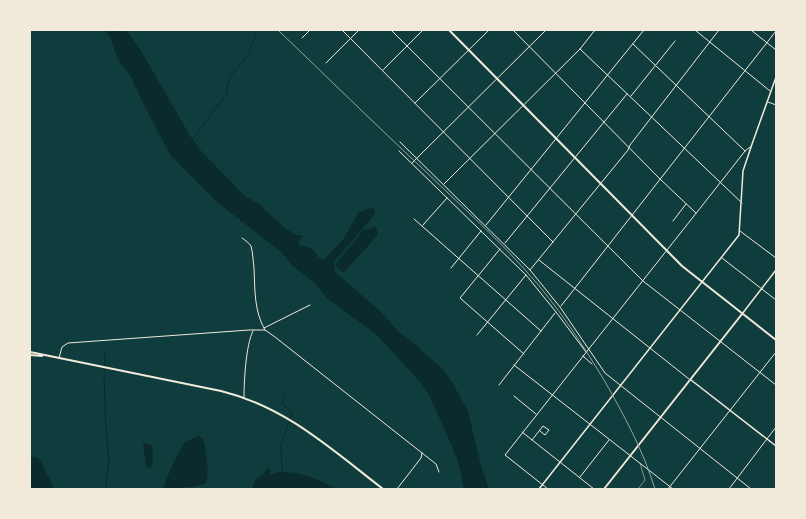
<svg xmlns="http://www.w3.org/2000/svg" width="806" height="519" font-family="Commissioner,sans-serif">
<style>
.water{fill:#0a2a2b}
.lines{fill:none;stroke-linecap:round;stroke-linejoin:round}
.stream{stroke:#0a2a2b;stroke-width:1}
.service{stroke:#f1e9da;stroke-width:0.5}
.minor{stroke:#f1e9da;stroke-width:1}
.tertiary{stroke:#f1e9da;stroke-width:1.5}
.secondary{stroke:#f1e9da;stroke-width:1.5}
.primary{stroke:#f1e9da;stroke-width:2}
.trunk{stroke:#f1e9da;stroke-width:2}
.rail{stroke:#97a49c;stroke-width:1}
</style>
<rect width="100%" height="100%" fill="#0f3d3e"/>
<!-- water -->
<g class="water">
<path d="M 105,30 L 126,30 L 138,46 L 155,75 L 192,139 L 202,152 L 246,197 L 261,205 L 266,211 L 285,228 L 296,235 L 302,235 L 303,237 L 299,241 L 298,245 C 302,246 308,246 312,249 C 317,253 317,259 324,260 L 344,238 L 358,213 L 370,208 L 375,209 L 375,213 L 372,218 L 334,262 L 335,272 L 380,311 L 398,331 L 419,347 L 423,352 L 442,368 L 452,382 L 468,411 L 481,466 L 489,489 L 464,489 L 458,461 L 448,437 L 428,393 L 421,383 L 377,335 L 327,298 L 315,283 L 292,265 L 281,252 L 216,201 L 171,156 L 146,109 L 131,77 L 117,58 L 111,39 Z"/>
<path d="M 375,226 L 376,227 L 378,235 L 343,273 L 335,265 L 364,229 L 370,229 Z"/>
<path d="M 198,436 L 203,438 C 206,452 210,469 206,483 C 199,487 173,489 163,489 L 172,465 L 185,442 Z"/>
<path d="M 143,443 L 150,444 C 155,450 153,462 151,468 L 148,468 L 146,465 Z"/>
<path d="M 34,457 L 38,458 L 41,461 L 54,489 L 30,489 L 30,459 Z"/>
<path d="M 270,468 L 270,474 C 293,467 317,479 337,489 L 252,489 L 255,479 L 263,475 L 266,469 Z"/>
</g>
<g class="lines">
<!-- stream -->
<g class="stream">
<path d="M 192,140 L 218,105 L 227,94 C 226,72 243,67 251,48 C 254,42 254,36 258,30"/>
<path d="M 105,351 L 104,378 L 106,429 L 109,460 L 106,480 L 106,489"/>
<path d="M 282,471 L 281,445 L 292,413 L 290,410 L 283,405 L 282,403 L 285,397 L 284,394"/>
</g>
<!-- service -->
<path class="service" d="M 638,489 L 645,480 L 640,463"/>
<!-- minor -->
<g class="minor">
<path d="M 342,30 L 553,242"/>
<path d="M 391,30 L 643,281 L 776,385"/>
<path d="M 513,30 L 660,179 L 696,213"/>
<path d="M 695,30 L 770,91"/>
<path d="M 751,30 L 776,50"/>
<path d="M 302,38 L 310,30"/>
<path d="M 633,44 L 745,151"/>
<path d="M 580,49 L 742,203"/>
<path d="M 326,63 L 359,30"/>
<path d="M 383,70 L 423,30"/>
<path d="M 631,96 L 675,41"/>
<path d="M 768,102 L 776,105"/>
<path d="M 415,103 L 489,30"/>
<path d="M 400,142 L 530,270 L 560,307 L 605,373 L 751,489"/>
<path d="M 399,151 L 526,275 L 556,312 L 586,352"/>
<path d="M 412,163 L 546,30"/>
<path d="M 444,184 L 580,49 L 595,30"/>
<path d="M 414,219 L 541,331"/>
<path d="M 673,221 L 686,204"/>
<path d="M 423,225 L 447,198"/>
<path d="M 486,225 L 644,30"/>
<path d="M 740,231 L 776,258"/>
<path d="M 242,238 C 245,240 249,243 251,246 C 253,253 253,261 254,268 C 255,290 254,311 265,330"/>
<path d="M 505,243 L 627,94"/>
<path d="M 500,249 L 460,298 L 524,354"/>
<path d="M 722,258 L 776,300"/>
<path d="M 539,260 L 689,379"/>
<path d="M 451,268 L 481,231"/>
<path d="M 530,270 L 628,150 L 630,145 L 719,30"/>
<path d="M 561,306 L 776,31"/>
<path d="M 264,328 L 310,305"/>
<path d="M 477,335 L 526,275"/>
<path d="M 583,356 L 592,364"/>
<path d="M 59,358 L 62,347 L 68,343 L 249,330 L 265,330 L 275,337 L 436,464 L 439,472"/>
<path d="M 514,365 L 673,489"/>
<path d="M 499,385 L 555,313"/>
<path d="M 514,396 L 536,414"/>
<path d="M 244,397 C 244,381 246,344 253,331"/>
<path d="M 522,432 L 594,489"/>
<path d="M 532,440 L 543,426 L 549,430 L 545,435 L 540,431"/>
<path d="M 580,477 L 609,440"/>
<path d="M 397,489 L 421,458 L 422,453"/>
<path d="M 548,489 L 505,455 L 720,183 L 745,151 L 750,147"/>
<path d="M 668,489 L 776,352"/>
<path d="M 729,489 L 776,427"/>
</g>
<!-- tertiary -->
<g class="tertiary">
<path d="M 691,380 L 776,446"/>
<path d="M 539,489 L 739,235 L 743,171 L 751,147 L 776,77"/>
</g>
<!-- secondary -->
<path class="secondary" d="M 742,314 L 776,270"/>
<!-- primary -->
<g class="primary">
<path d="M 449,30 L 682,266 L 776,340"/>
<path d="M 604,489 L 742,314"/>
</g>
<!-- trunk -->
<g class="trunk">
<path d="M 30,352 L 221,391 C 286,407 331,449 383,489"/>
<path d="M 30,355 L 42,356"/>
</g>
<!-- rail -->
<path class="rail" d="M 278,30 C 327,77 375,124 424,170 C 459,204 495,236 527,272 C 557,305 581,342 604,380 C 624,415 643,450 655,489"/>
</g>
<!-- border -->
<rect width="806" height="519" fill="none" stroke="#f1e9da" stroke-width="62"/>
</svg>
